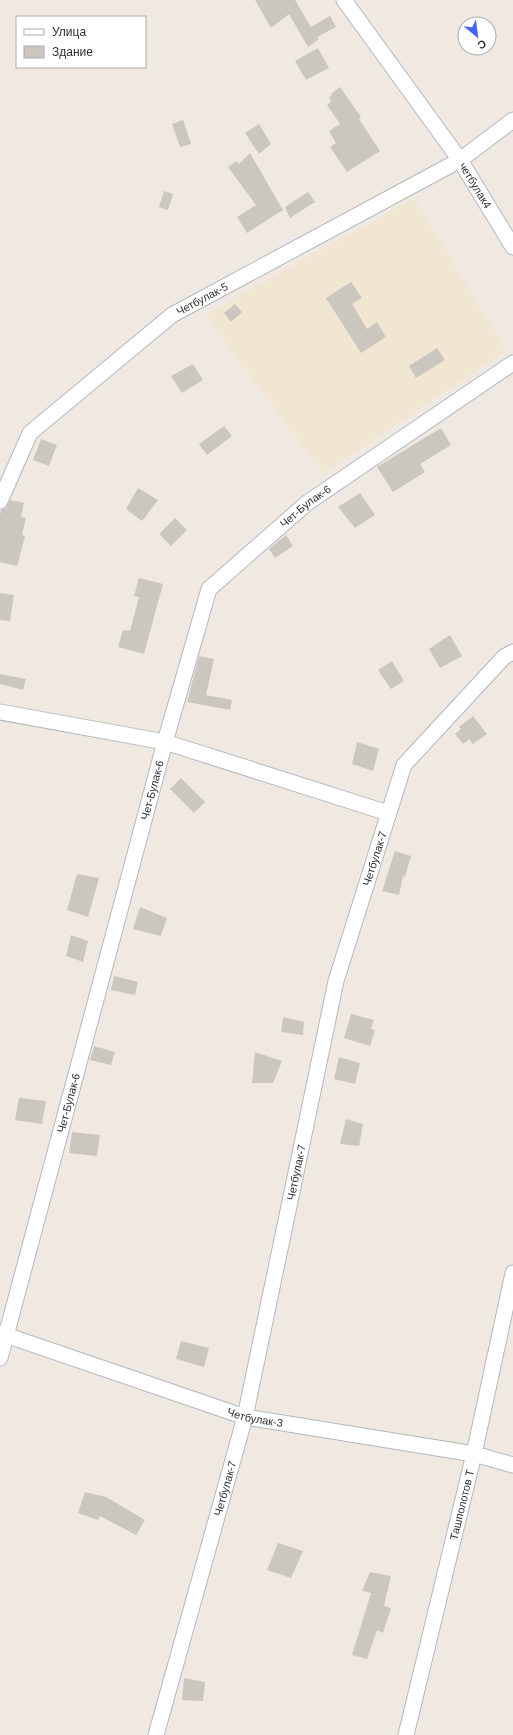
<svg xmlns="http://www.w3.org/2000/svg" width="513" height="1735" font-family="Helvetica,sans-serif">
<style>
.education{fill:#f0e6d1}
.building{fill:#cbc7bf}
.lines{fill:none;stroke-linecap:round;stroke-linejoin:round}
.minor-casing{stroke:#b4b7c1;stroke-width:17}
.minor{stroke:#fff;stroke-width:15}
.labels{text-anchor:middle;stroke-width:3;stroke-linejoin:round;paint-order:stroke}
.street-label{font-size:11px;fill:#2e2e2e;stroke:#fff}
</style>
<rect width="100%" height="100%" fill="#efe9e1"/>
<!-- education -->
<path class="education" d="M 414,198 L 506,351 L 323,474 L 205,315 Z"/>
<!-- building -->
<g class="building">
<path d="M 255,0 L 295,0 L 311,27 L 330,16 L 336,27 L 317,37 L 319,39 L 308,47 L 289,14 L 271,28 Z"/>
<path d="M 318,48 L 329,68 L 306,80 L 295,61 Z"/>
<path d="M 340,87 L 361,117 L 359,119 L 380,151 L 347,172 L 330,147 L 336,143 L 329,131 L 340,124 L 327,105 L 331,102 L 329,97 L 332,95 L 331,94 Z"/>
<path d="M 183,120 L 191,144 L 180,147 L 172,124 Z"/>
<path d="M 259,124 L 271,144 L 259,154 L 245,133 Z"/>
<path d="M 250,153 L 283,210 L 247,233 L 237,217 L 256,205 L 228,167 L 236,161 L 239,164 Z"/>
<path d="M 164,191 L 173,194 L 168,210 L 159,207 Z"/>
<path d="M 308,192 L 315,202 L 290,218 L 285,207 Z"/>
<path d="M 351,282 L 362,298 L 352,304 L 367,329 L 377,322 L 386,337 L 361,353 L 326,298 Z"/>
<path d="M 235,304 L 242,312 L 231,322 L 224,313 Z"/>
<path d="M 437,348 L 445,360 L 416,378 L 409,366 Z"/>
<path d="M 193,364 L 203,380 L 182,393 L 171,376 Z"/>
<path d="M 224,426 L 232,436 L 207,455 L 199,444 Z"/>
<path d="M 441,428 L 451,445 L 420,464 L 425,472 L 393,492 L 377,467 Z"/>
<path d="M 41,439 L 57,445 L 49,466 L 33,460 Z"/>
<path d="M 138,488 L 158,500 L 142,521 L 126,509 Z"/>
<path d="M 360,493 L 375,515 L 355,528 L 338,507 Z"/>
<path d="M 10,500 L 24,503 L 21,517 L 26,518 L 22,535 L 25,536 L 17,566 L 0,562 L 0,515 L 1,510 L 6,508 Z"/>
<path d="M 175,518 L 187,530 L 171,546 L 159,534 Z"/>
<path d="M 286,535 L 293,546 L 275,558 L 269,549 Z"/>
<path d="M 139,578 L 163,584 L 144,654 L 118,647 L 123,630 L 130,631 L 139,597 L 134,596 Z"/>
<path d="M 0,593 L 14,595 L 10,621 L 0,620 Z"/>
<path d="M 450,635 L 462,656 L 440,668 L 429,649 Z"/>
<path d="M 199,656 L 214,659 L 206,695 L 232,700 L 230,710 L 187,702 Z"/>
<path d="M 392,661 L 404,681 L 391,689 L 378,670 Z"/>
<path d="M 0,674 L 26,679 L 23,690 L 0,684 Z"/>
<path d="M 473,716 L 487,734 L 473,744 L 469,739 L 463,744 L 455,734 L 461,729 L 459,727 Z"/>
<path d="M 357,742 L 379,749 L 373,771 L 352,764 Z"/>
<path d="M 181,778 L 205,802 L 194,813 L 170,789 Z"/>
<path d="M 395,851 L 411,856 L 405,877 L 403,876 L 399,895 L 382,891 Z"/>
<path d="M 77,874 L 99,878 L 88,917 L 67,910 Z"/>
<path d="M 140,907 L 167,918 L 161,936 L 133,929 Z"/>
<path d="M 71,935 L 88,941 L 83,962 L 66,956 Z"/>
<path d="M 114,976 L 138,982 L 135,995 L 111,990 Z"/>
<path d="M 351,1014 L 374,1020 L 371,1029 L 375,1030 L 370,1046 L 344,1038 Z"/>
<path d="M 283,1017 L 304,1022 L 303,1035 L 281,1032 Z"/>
<path d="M 94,1046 L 115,1052 L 111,1065 L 90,1060 Z"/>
<path d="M 255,1052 L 282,1061 L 273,1083 L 252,1083 Z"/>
<path d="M 339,1057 L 360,1063 L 355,1084 L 334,1079 Z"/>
<path d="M 19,1098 L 46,1101 L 42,1124 L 15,1120 Z"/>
<path d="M 346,1119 L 363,1124 L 359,1146 L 340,1144 Z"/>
<path d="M 72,1132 L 100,1135 L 97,1156 L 69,1153 Z"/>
<path d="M 181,1341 L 209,1348 L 204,1367 L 176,1359 Z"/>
<path d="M 85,1492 L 106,1497 L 145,1520 L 136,1535 L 100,1516 L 98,1520 L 78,1513 Z"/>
<path d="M 278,1543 L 303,1551 L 291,1578 L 267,1570 Z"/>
<path d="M 370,1572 L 391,1576 L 384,1606 L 391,1608 L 383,1633 L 377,1630 L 367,1659 L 352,1655 L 371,1593 L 362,1591 Z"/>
<path d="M 184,1678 L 205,1682 L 203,1701 L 182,1700 Z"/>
</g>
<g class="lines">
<defs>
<g id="minor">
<path id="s1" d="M 513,120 L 460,160 L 513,247"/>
<path id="s2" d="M 0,501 L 30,433 L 172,315 L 460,160 L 344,0"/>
<path d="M 0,712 L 165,742 L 388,813"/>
<path id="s3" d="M 0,1333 L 245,1417 L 474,1454 L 513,1465"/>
<path id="s4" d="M 0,1358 L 165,742 L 209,589 L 307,503 L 513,363"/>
<path id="s5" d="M 156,1735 L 245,1417 L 336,981 L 404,765 L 504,657 L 513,652"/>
<path id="s6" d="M 406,1735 L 474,1454 L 513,1273"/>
</g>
</defs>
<!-- minor casing -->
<use href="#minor" class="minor-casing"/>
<!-- minor -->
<use href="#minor" class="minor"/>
</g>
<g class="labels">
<!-- street labels -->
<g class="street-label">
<text dy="4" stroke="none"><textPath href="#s1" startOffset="96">четбулак4</textPath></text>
<text dy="4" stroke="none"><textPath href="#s2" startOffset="293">Четбулак-5</textPath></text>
<text dy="4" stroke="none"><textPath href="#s4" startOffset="924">Чет-Булак-6</textPath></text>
<text dy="4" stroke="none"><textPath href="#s4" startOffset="588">Чет-Булак-6</textPath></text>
<text dy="4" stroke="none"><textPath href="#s5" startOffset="904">Четбулак-7</textPath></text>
<text dy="4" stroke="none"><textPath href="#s4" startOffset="264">Чет-Булак-6</textPath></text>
<text dy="4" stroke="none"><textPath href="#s5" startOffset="580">Четбулак-7</textPath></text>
<text dy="4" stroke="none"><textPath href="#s3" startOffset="269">Четбулак-3</textPath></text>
<text dy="4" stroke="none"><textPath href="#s5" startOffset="256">Четбулак-7</textPath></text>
<text dy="4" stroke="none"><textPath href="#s6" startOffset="237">Ташполотов Т</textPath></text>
</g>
</g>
<!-- legend -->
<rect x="16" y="16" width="130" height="52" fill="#ffffff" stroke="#ababab"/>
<rect x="24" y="29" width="20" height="6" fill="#ffffff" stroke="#ababab"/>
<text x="52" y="36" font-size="12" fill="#2e2e2e">Улица</text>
<rect x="24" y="46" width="20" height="12" fill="#cbc7bf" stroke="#ababab"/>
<text x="52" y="56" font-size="12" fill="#2e2e2e">Здание</text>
<!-- north arrow -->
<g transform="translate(477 36) rotate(151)"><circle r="19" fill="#ffffff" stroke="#ababab"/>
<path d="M0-3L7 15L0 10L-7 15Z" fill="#4264fb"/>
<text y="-6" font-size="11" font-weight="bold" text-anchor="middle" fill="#2e2e2e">С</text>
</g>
</svg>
